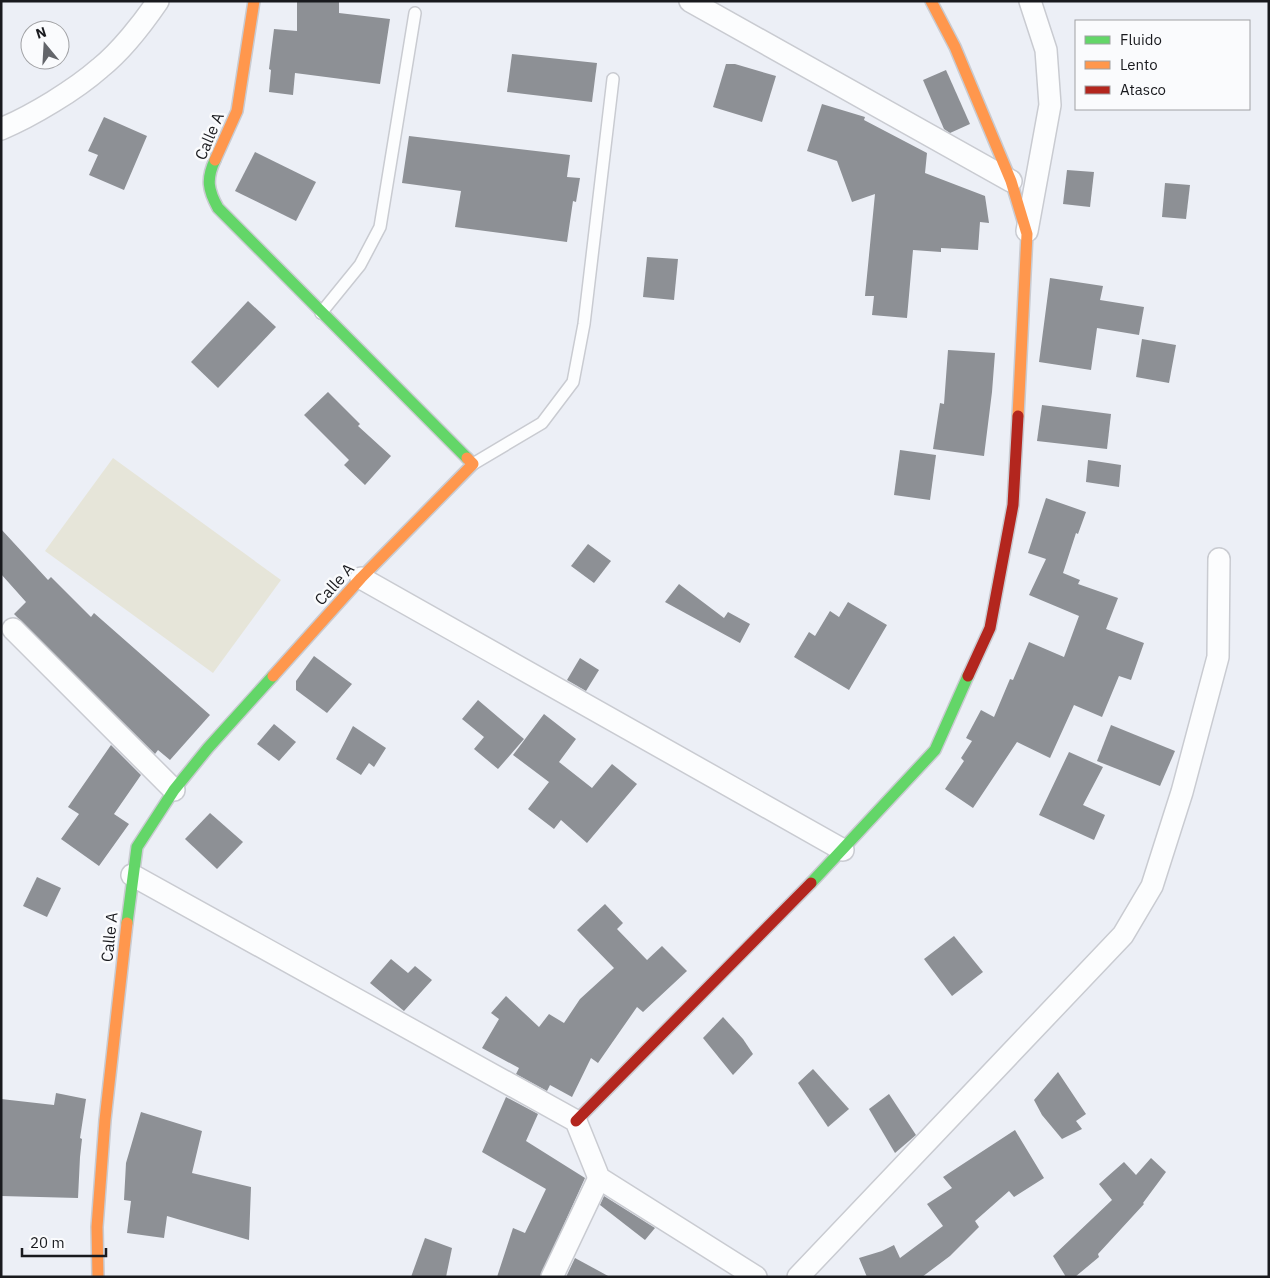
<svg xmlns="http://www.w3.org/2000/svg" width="1270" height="1278" font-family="'IBM Plex Sans',sans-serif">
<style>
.green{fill:#e6e5d9}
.building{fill:#8d9095}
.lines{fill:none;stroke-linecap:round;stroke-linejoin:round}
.lane-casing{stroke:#c9cbd1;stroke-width:14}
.street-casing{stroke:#c9cbd1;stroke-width:24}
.fast-casing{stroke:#c9cbd1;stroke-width:14}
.slow-casing{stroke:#c9cbd1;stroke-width:14}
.jam-casing{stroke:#c9cbd1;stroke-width:14}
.lane{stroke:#fcfdfe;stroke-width:11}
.street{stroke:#fcfdfe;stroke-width:21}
.fast{stroke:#63d668;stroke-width:11}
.slow{stroke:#ff974d;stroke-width:11}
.jam{stroke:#b3261e;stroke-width:11}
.labels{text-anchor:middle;stroke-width:5;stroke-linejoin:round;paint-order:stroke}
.street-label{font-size:16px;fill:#191a1e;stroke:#fafbfd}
</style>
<rect width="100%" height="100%" fill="#eceff6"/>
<!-- green -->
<path class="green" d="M 113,458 L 281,580 L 213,673 L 45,551 Z"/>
<!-- building -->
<g class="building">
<path d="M 297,1 L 339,1 L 339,13 L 390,19 L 380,84 L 295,73 L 293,95 L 269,92 L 271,70 L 269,69 L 274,29 L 297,31 Z"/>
<path d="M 512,54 L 597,63 L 592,102 L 507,92 Z"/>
<path d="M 726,64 L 735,64 L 776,76 L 762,122 L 713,107 Z"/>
<path d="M 946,70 L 970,124 L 950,133 L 944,129 L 923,80 Z"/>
<path d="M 822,104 L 865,117 L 864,120 L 927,153 L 925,173 L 985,196 L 989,223 L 980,222 L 978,250 L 941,248 L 941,252 L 913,250 L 907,318 L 872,315 L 874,296 L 865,296 L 875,194 L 852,202 L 837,161 L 807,151 Z"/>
<path d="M 104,117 L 147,136 L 124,190 L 89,175 L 98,155 L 88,151 Z"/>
<path d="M 409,136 L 570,155 L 567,177 L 580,178 L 576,202 L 573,201 L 567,242 L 455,227 L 461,191 L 402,183 Z"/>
<path d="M 255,152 L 316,182 L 296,221 L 235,191 Z"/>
<path d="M 1067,170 L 1094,172 L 1090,207 L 1063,204 Z"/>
<path d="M 1165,183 L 1190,185 L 1186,219 L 1162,217 Z"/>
<path d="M 647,257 L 678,259 L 674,300 L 643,297 Z"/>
<path d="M 1050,278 L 1103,286 L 1100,300 L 1144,307 L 1139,335 L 1097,328 L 1091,370 L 1039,362 Z"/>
<path d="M 248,301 L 276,327 L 218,388 L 191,362 Z"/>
<path d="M 1142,339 L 1176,345 L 1169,383 L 1136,377 Z"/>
<path d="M 948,350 L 995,353 L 992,392 L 984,456 L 933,449 L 940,403 L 944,404 Z"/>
<path d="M 328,392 L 360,424 L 358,426 L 391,456 L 365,485 L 344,465 L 349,460 L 304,415 Z"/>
<path d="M 1042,405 L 1111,414 L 1107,449 L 1037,441 Z"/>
<path d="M 900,450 L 936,455 L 930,500 L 894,495 Z"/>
<path d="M 1088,460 L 1121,465 L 1119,487 L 1086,482 Z"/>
<path d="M 1046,498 L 1086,512 L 1078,534 L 1076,533 L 1063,573 L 1080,580 L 1078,584 L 1118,598 L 1106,629 L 1144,643 L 1131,680 L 1119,676 L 1102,717 L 1074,705 L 1050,758 L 1017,742 L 973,808 L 945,789 L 964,761 L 961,758 L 972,741 L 966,738 L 981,710 L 994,717 L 1010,679 L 1013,680 L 1029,642 L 1064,657 L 1079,616 L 1029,595 L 1046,559 L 1028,553 Z"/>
<path d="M 1,529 L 48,580 L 51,577 L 91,617 L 94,613 L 210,715 L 170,760 L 158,750 L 155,754 L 14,614 L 26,602 L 1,574 Z"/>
<path d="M 588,544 L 611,561 L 594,583 L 571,566 Z"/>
<path d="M 679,584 L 724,618 L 728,612 L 750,624 L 740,643 L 665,602 Z"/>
<path d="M 848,602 L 887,625 L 849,690 L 794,657 L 809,632 L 815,636 L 830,611 L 839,617 Z"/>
<path d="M 314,656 L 352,684 L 327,713 L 296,690 L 296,681 Z"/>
<path d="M 580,658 L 599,670 L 586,691 L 567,680 Z"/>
<path d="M 478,700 L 524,739 L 498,769 L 474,749 L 484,737 L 462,719 Z"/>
<path d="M 544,714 L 576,739 L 559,762 L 592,788 L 612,764 L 637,784 L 587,843 L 561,820 L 554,829 L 528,809 L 549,782 L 513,755 Z"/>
<path d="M 274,724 L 296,742 L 279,761 L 257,744 Z"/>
<path d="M 1111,725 L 1175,751 L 1160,786 L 1097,761 Z"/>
<path d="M 353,726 L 386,748 L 374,767 L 369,763 L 361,775 L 336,759 Z"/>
<path d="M 111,745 L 141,775 L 114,814 L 129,824 L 99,866 L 61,839 L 79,814 L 68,807 Z"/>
<path d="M 1069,752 L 1103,767 L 1083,805 L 1105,815 L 1094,840 L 1039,815 Z"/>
<path d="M 210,813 L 243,842 L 217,869 L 185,839 Z"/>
<path d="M 37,877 L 61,888 L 47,917 L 23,906 Z"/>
<path d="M 605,904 L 623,923 L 617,929 L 647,960 L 662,946 L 687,971 L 643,1012 L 637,1007 L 598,1063 L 591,1058 L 572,1097 L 550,1085 L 547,1091 L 516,1074 L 519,1068 L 482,1048 L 499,1019 L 491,1013 L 506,996 L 539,1027 L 549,1014 L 564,1023 L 580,999 L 614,968 L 577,930 Z"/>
<path d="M 954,936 L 983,972 L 952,996 L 924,959 Z"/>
<path d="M 391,959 L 408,973 L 415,966 L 432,980 L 404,1011 L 370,983 Z"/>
<path d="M 723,1017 L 743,1039 L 753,1054 L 733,1075 L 703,1038 Z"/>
<path d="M 813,1069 L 849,1109 L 828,1127 L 798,1083 Z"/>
<path d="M 1058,1072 L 1086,1114 L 1076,1121 L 1082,1129 L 1062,1139 L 1042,1115 L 1034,1100 Z"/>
<path d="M 56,1093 L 86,1099 L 80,1138 L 82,1139 L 80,1157 L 78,1198 L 1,1196 L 1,1099 L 54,1105 Z"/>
<path d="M 889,1094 L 916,1135 L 895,1153 L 869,1109 Z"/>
<path d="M 506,1097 L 538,1114 L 526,1141 L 585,1178 L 540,1277 L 497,1277 L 513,1228 L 525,1233 L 546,1189 L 482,1152 Z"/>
<path d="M 141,1112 L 202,1131 L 192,1173 L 251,1187 L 249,1240 L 167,1216 L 164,1238 L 127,1233 L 131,1201 L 124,1200 L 126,1163 Z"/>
<path d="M 1015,1130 L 1044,1178 L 1014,1197 L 1009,1191 L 975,1221 L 979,1227 L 950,1256 L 922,1277 L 867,1277 L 859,1258 L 882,1251 L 894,1245 L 900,1258 L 943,1226 L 927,1204 L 952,1188 L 943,1177 Z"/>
<path d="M 1151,1158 L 1166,1172 L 1143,1203 L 1144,1204 L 1098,1254 L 1099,1257 L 1075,1277 L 1066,1277 L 1053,1256 L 1112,1200 L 1099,1184 L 1124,1162 L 1136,1175 Z"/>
<path d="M 604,1196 L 655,1228 L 645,1240 L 600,1205 Z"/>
<path d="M 425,1238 L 452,1248 L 446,1277 L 411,1277 Z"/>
<path d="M 575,1258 L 610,1277 L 566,1277 Z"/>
</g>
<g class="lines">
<defs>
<g id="lane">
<path d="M 321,313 L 360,265 L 380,227 L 415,13"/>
<path d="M 473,464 L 542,423 L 573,382 L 584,324 L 613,79"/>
</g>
<g id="street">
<path d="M 690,1 L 1011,181"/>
<path d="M 1,129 C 32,116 75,90 100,68 C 120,52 143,23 158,1"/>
<path d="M 1027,231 L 1050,105 L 1046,50 L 1030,1"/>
<path d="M 361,578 L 843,850"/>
<path d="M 13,629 L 174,790"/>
<path d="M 132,875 L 576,1121 L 599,1178 L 756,1277"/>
<path d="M 552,1277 L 599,1178"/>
<path d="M 798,1277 L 1123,935 L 1152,886 L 1182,792 L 1218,657 L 1219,559"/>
</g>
<g id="fast">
<path d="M 215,160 C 206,179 208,190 218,208 L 467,458"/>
<path d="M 811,883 L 935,750 L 968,676"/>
<path d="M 127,923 L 137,847 L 174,790 L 208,748 L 273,676"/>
</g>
<g id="slow">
<path d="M 931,1 L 955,47 L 1011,181 L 1027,234 L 1018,416"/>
<path d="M 215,160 L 237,111 L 254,1"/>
<path d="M 273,676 L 361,578 L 473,464 L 467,458"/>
<path d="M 98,1277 L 97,1227 L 105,1120 L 127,923"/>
</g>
<g id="jam">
<path d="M 968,676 L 990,628 L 1013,505 L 1018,416"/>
<path d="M 576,1121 L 811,883"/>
</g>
</defs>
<!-- lane casing -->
<use href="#lane" class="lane-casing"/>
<!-- street casing -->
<use href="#street" class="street-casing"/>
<!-- fast casing -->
<use href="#fast" class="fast-casing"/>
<!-- slow casing -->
<use href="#slow" class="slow-casing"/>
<!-- jam casing -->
<use href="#jam" class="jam-casing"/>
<!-- lane -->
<use href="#lane" class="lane"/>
<!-- street -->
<use href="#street" class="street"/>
<!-- fast -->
<use href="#fast" class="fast"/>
<!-- slow -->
<use href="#slow" class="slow"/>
<!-- jam -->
<use href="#jam" class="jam"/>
</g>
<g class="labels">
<!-- street labels -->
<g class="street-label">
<text transform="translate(209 136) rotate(-67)" y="6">Calle A</text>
<text transform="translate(334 584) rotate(-48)" y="6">Calle A</text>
<text transform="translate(109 937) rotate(-84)" y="6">Calle A</text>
</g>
</g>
<!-- border -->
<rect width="1270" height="1278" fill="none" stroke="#191a1e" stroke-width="5"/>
<!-- legend -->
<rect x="1075" y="20" width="175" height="90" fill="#fafbfd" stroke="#a0a1a4"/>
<rect x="1085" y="36" width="25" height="8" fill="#63d668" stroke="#a0a1a4"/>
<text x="1120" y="45" font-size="15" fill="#191a1e">Fluido</text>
<rect x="1085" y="61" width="25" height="8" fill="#ff974d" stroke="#a0a1a4"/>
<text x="1120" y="70" font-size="15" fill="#191a1e">Lento</text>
<rect x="1085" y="86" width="25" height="8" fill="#b3261e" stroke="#a0a1a4"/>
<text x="1120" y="95" font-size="15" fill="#191a1e">Atasco</text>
<!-- north arrow -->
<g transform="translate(45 45) rotate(342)"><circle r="24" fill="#fafbfd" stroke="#a0a1a4"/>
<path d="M0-4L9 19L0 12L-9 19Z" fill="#63656a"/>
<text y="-8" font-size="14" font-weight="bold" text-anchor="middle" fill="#191a1e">N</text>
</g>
<!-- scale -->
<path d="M22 1248v8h84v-8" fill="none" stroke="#191a1e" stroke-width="2.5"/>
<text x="30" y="1248" font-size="15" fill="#191a1e" stroke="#fafbfd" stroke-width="4" paint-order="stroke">20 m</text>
</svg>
